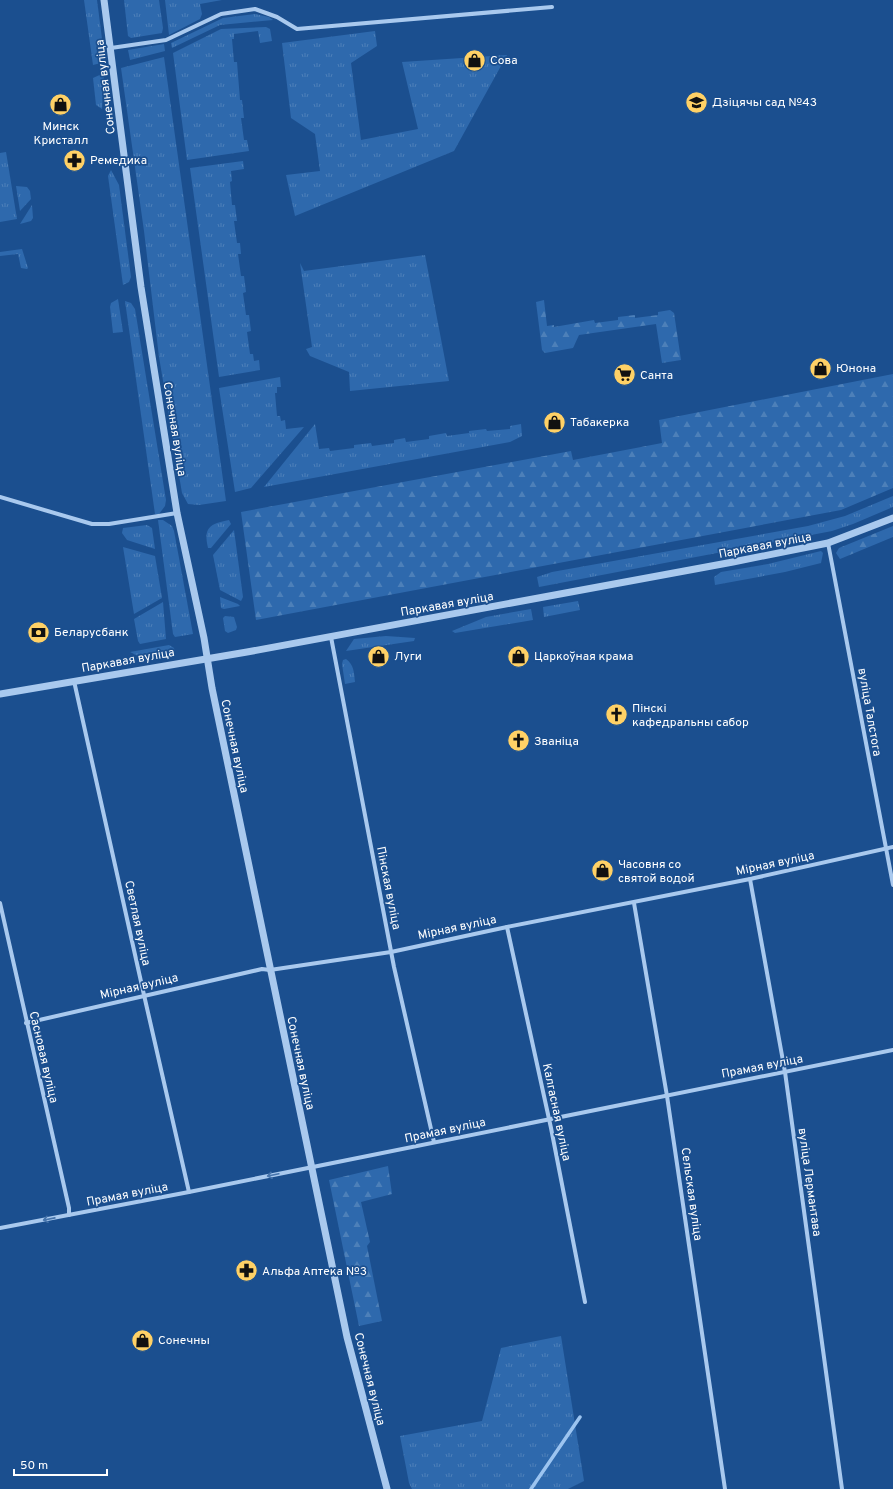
<svg xmlns="http://www.w3.org/2000/svg" width="893" height="1489" font-family="Overpass,sans-serif">
<style>
.grass{fill:url(#grass-tufts)}
.forest{fill:url(#forest-firs)}
.lines{fill:none;stroke-linecap:round;stroke-linejoin:round}
.stream{stroke:#9cc4f0;stroke-width:3.5}
.minor{stroke:#a9c9ee;stroke-width:4}
.tertiary{stroke:#a9c9ee;stroke-width:7}
.oneway{stroke:#4674ac}
.labels{text-anchor:middle;stroke-width:3.5;stroke-linejoin:round;paint-order:stroke}
.poi-label{font-size:12px;fill:#fff;stroke:#1b4f8f;text-anchor:start}
.street-label{font-size:12px;fill:#fff;stroke:#1b4f8f}
</style>
<defs>
<pattern id="grass-tufts" width="24" height="20" patternUnits="userSpaceOnUse"><rect width="24" height="20" fill="#2e69ad"/><path d="M3 7l-1-3M5 7V3M7 7l1-3M15 17l-1-3M17 17v-4M19 17l1-3" fill="none" stroke="#4d80b9"/></pattern>
<pattern id="forest-firs" width="22" height="20" patternUnits="userSpaceOnUse"><rect width="22" height="20" fill="#2e69ad"/><path d="M5 1l3.5 6h-7zM16 11l3.5 6h-7z" fill="#4d80b9"/></pattern>
</defs>
<rect width="100%" height="100%" fill="#1b4f8f"/>
<!-- grass -->
<g class="grass">
<path d="M 84,0 L 97,0 L 105,62 L 93,65 Z"/>
<path d="M 124,0 L 159,0 L 163,28 L 162,33 L 131,38 L 128,36 Z"/>
<path d="M 165,0 L 222,0 L 200,4 L 202,14 L 200,19 L 169,35 Z"/>
<path d="M 255,14 L 269,17 L 273,20 L 220,25 L 172,48 L 171,43 L 223,18 Z"/>
<path d="M 266,27 L 270,29 L 272,41 L 260,43 L 258,31 L 234,34 L 234,39 L 232,39 L 234,62 L 237,62 L 240,100 L 242,100 L 244,118 L 241,118 L 244,140 L 247,140 L 249,151 L 187,160 L 173,53 L 221,29 Z"/>
<path d="M 375,31 L 377,46 L 351,63 L 361,140 L 418,129 L 402,62 L 507,55 L 454,151 L 295,216 L 286,175 L 320,171 L 315,134 L 291,118 L 282,43 Z"/>
<path d="M 164,44 L 165,51 L 130,60 L 128,50 Z"/>
<path d="M 164,57 L 226,501 L 199,505 L 188,504 L 182,493 L 159,357 L 144,231 L 121,68 Z"/>
<path d="M 104,73 L 102,109 L 96,105 L 93,78 Z"/>
<path d="M 6,152 L 17,219 L 0,222 L 0,153 Z"/>
<path d="M 243,161 L 244,169 L 231,171 L 232,181 L 230,182 L 232,205 L 235,205 L 237,221 L 234,221 L 237,243 L 240,243 L 241,254 L 238,254 L 241,276 L 244,276 L 246,292 L 243,293 L 246,315 L 249,315 L 251,331 L 247,332 L 250,354 L 253,354 L 254,361 L 259,360 L 260,370 L 219,377 L 190,168 Z"/>
<path d="M 111,170 L 119,185 L 131,277 L 129,282 L 123,285 L 108,176 Z"/>
<path d="M 16,186 L 27,187 L 30,191 L 31,199 L 20,211 Z"/>
<path d="M 32,205 L 33,218 L 31,221 L 20,224 Z"/>
<path d="M 22,249 L 28,268 L 27,269 L 21,268 L 18,254 L 0,256 L 0,252 Z"/>
<path d="M 425,255 L 449,381 L 350,391 L 349,372 L 310,356 L 306,349 L 312,347 L 300,263 L 304,271 Z"/>
<path d="M 118,299 L 123,332 L 113,333 L 110,307 L 111,303 Z"/>
<path d="M 125,301 L 131,303 L 135,309 L 166,500 L 165,506 L 159,514 L 155,514 Z"/>
<path d="M 280,377 L 281,387 L 277,387 L 277,393 L 275,393 L 277,416 L 280,416 L 281,421 L 285,420 L 286,429 L 304,427 L 251,488 L 235,492 L 219,388 Z"/>
<path d="M 315,424 L 319,449 L 329,448 L 330,451 L 354,448 L 354,445 L 371,443 L 372,446 L 394,443 L 394,440 L 405,438 L 406,442 L 429,439 L 429,436 L 446,433 L 447,436 L 469,433 L 469,431 L 486,429 L 487,431 L 510,429 L 510,426 L 521,424 L 522,436 L 510,442 L 264,487 Z"/>
<path d="M 893,496 L 893,507 L 853,524 L 832,531 L 539,587 L 537,577 L 552,572 L 808,526 L 845,516 Z"/>
<path d="M 158,520 L 163,520 L 172,526 L 174,531 L 193,634 L 175,637 L 173,634 Z"/>
<path d="M 229,520 L 231,524 L 211,548 L 208,548 C 203,527 210,524 229,520 Z"/>
<path d="M 147,525 L 152,528 L 155,549 L 127,540 L 122,533 L 123,528 Z"/>
<path d="M 234,530 L 243,597 L 241,601 L 220,590 L 213,555 Z"/>
<path d="M 123,547 L 155,556 L 162,598 L 134,614 Z"/>
<path d="M 821,551 L 823,553 L 821,563 L 785,572 L 715,585 L 714,577 L 721,572 L 768,564 Z"/>
<path d="M 220,597 L 238,604 L 240,606 L 224,609 L 221,608 Z"/>
<path d="M 578,601 L 580,610 L 544,617 L 543,607 Z"/>
<path d="M 163,602 L 166,639 L 140,644 L 138,641 L 134,619 Z"/>
<path d="M 531,609 L 533,620 L 455,633 L 452,631 L 486,617 Z"/>
<path d="M 225,616 L 234,617 L 237,627 L 236,630 L 228,633 L 225,631 L 223,618 Z"/>
<path d="M 386,636 L 415,638 L 414,641 L 346,651 L 354,639 Z"/>
<path d="M 169,645 L 174,648 L 175,654 L 142,658 L 130,652 Z"/>
<path d="M 346,659 C 354,665 354,672 355,682 L 345,684 L 342,664 L 343,660 Z"/>
<path d="M 561,1336 L 584,1481 L 568,1489 L 412,1489 L 409,1483 L 400,1436 L 482,1421 L 501,1348 Z"/>
</g>
<!-- forest -->
<g class="forest">
<path d="M 544,300 L 547,326 L 554,325 L 554,327 L 594,320 L 595,323 L 618,320 L 618,317 L 635,315 L 635,318 L 658,315 L 658,312 L 670,310 L 674,313 L 681,360 L 662,363 L 656,324 L 579,335 L 573,348 L 545,353 L 542,350 L 536,302 Z"/>
<path d="M 893,374 L 893,488 L 841,510 L 256,620 L 241,512 L 571,451 L 573,460 L 662,443 L 659,420 Z"/>
<path d="M 893,526 L 893,537 L 840,559 L 836,553 L 839,548 Z"/>
<path d="M 388,1166 L 392,1194 L 361,1202 L 370,1242 L 367,1246 L 382,1321 L 359,1326 L 329,1180 Z"/>
</g>
<g class="lines">
<!-- stream -->
<path class="stream" d="M 531,1489 L 580,1417"/>
<!-- minor -->
<g class="minor">
<path d="M 111,48 L 166,40 L 221,14 L 255,9 L 277,17 L 297,29 L 552,7"/>
<path d="M 0,497 L 92,524 L 109,524 L 177,513"/>
<path d="M 828,543 L 893,885"/>
<path d="M 331,637 L 394,967 L 434,1142"/>
<path d="M 74,681 L 144,995 L 189,1192"/>
<path d="M 750,879 L 785,1072 L 842,1489"/>
<path d="M 0,903 L 69,1208 L 69,1215"/>
<path d="M 634,903 L 667,1096 L 725,1489"/>
<path d="M 507,927 L 551,1128 L 585,1302"/>
<path d="M 26,1023 L 262,969 L 270,970 L 391,952 L 507,927 L 750,879 L 893,847"/>
<path d="M 0,1228 L 189,1192 L 893,1050"/>
</g>
<!-- tertiary -->
<g class="tertiary">
<path d="M 104,0 L 141,287 L 177,513 L 204,638 L 212,688 L 347,1337 L 387,1489"/>
<path d="M 0,694 L 247,652 L 733,562 L 828,543 L 893,518"/>
</g>
</g>
<!-- one-way arrows -->
<defs><path id="oneway-shaft" d="M-6 0H5M1.5-3L5.5 0L1.5 3" fill="none" stroke-width="1.6" stroke-linecap="round" stroke-linejoin="round"/></defs>
<g class="oneway">
<use href="#oneway-shaft" transform="translate(273 1175) rotate(168)"/>
<use href="#oneway-shaft" transform="translate(49 1219) rotate(169)"/>
</g>
<!-- icons -->
<defs>
<symbol id="shop-disc" viewBox="-11 -11 22 22"><circle r="9.5" fill="#ffd166" stroke="#1b4f8f"/><path d="M-5-2.5h2.3a2.7 3.5 0 0 1 5.4 0H5L5.5 6h-11ZM-1.5-2.5h3a1.5 2.3 0 0 0-3 0Z" fill="#111"/></symbol>
<symbol id="school-disc" viewBox="-11 -11 22 22"><circle r="9.5" fill="#ffd166" stroke="#1b4f8f"/><path d="M0-5L7-2L0 1L-7-2ZM-4 1L0 2.5L4 1V4Q0 6-4 4Z" fill="#111"/></symbol>
<symbol id="pharmacy-disc" viewBox="-11 -11 22 22"><circle r="9.5" fill="#ffd166" stroke="#1b4f8f"/><path d="M-2-6h4v4h4v4h-4v4h-4v-4h-4v-4h4Z" fill="#111"/></symbol>
<symbol id="supermarket-disc" viewBox="-11 -11 22 22"><circle r="9.5" fill="#ffd166" stroke="#1b4f8f"/><path d="M-6-5.5h2.5l.6 2H6L4.5 2H-2.5L-4.4-4H-6ZM-1.5 3.2a1.3 1.3 0 1 0 .1 0ZM3 3.2a1.3 1.3 0 1 0 .1 0Z" fill="#111"/></symbol>
<symbol id="bank-disc" viewBox="-11 -11 22 22"><circle r="9.5" fill="#ffd166" stroke="#1b4f8f"/><path d="M-6-4H6V4H-6ZM0-2.3a2.3 2.3 0 1 0 0 4.6a2.3 2.3 0 1 0 0-4.6Z" fill="#111"/></symbol>
<symbol id="church-disc" viewBox="-11 -11 22 22"><circle r="9.5" fill="#ffd166" stroke="#1b4f8f"/><path d="M-1.2-6h2.4v3.5h3.3v2.4h-3.3V6h-2.4V-.1h-3.3v-2.4h3.3Z" fill="#111"/></symbol>
</defs>
<g fill-rule="evenodd">
<use href="#shop-disc" x="462" y="48" width="25" height="25"/>
<use href="#school-disc" x="684" y="90" width="25" height="25"/>
<use href="#shop-disc" x="48" y="92" width="25" height="25"/>
<use href="#pharmacy-disc" x="62" y="148" width="25" height="25"/>
<use href="#shop-disc" x="808" y="356" width="25" height="25"/>
<use href="#supermarket-disc" x="612" y="362" width="25" height="25"/>
<use href="#shop-disc" x="542" y="410" width="25" height="25"/>
<use href="#bank-disc" x="26" y="620" width="25" height="25"/>
<use href="#shop-disc" x="366" y="644" width="25" height="25"/>
<use href="#shop-disc" x="506" y="644" width="25" height="25"/>
<use href="#church-disc" x="604" y="702" width="25" height="25"/>
<use href="#church-disc" x="506" y="728" width="25" height="25"/>
<use href="#shop-disc" x="590" y="858" width="25" height="25"/>
<use href="#pharmacy-disc" x="234" y="1258" width="25" height="25"/>
<use href="#shop-disc" x="130" y="1328" width="25" height="25"/>
</g>
<g class="labels">
<!-- poi labels -->
<g class="poi-label">
<text x="490" y="64">Сова</text>
<text x="712" y="106">Дзіцячы сад №43</text>
<text x="61" y="130" text-anchor="middle">Минск<tspan x="61" dy="14">Кристалл</tspan></text>
<text x="90" y="164">Ремедика</text>
<text x="836" y="372">Юнона</text>
<text x="640" y="379">Санта</text>
<text x="570" y="426">Табакерка</text>
<text x="54" y="636">Беларусбанк</text>
<text x="394" y="660">Луги</text>
<text x="534" y="660">Царкоўная крама</text>
<text x="632" y="712">Пінскі<tspan x="632" dy="14">кафедральны сабор</tspan></text>
<text x="534" y="745">Званіца</text>
<text x="618" y="868">Часовня со<tspan x="618" dy="14">святой водой</tspan></text>
<text x="262" y="1275">Альфа Аптека №3</text>
<text x="158" y="1344">Сонечны</text>
</g>
<!-- street labels -->
<g class="street-label">
<text transform="translate(105 87) rotate(-97)" y="4">Сонечная вуліца</text>
<text transform="translate(175 429) rotate(81)" y="4">Сонечная вуліца</text>
<text transform="translate(765 545) rotate(-11)" y="4">Паркавая вуліца</text>
<text transform="translate(447 604) rotate(-10)" y="4">Паркавая вуліца</text>
<text transform="translate(128 660) rotate(-10)" y="4">Паркавая вуліца</text>
<text transform="translate(870 712) rotate(80)" y="4">вуліца Талстога</text>
<text transform="translate(235 746) rotate(78)" y="4">Сонечная вуліца</text>
<text transform="translate(775 863) rotate(-12)" y="4">Мірная вуліца</text>
<text transform="translate(389 888) rotate(79)" y="4">Пінская вуліца</text>
<text transform="translate(138 923) rotate(78)" y="4">Светлая вуліца</text>
<text transform="translate(457 927) rotate(-12)" y="4">Мірная вуліца</text>
<text transform="translate(139 986) rotate(-13)" y="4">Мірная вуліца</text>
<text transform="translate(44 1057) rotate(77)" y="4">Сасновая вуліца</text>
<text transform="translate(301 1063) rotate(78)" y="4">Сонечная вуліца</text>
<text transform="translate(762 1066) rotate(-11)" y="4">Прамая вуліца</text>
<text transform="translate(557 1112) rotate(78)" y="4">Калгасная вуліца</text>
<text transform="translate(445 1130) rotate(-12)" y="4">Прамая вуліца</text>
<text transform="translate(810 1182) rotate(82)" y="4">вуліца Лермантава</text>
<text transform="translate(127 1194) rotate(-11)" y="4">Прамая вуліца</text>
<text transform="translate(692 1194) rotate(82)" y="4">Сельская вуліца</text>
<text transform="translate(370 1379) rotate(76)" y="4">Сонечная вуліца</text>
</g>
</g>
<!-- scale -->
<path d="M14 1469v6h93v-6" fill="none" stroke="#ffffff" stroke-width="2"/>
<text x="20" y="1469" font-size="12" fill="#ffffff" stroke="#1b4f8f" stroke-width="3" paint-order="stroke">50 m</text>
</svg>
